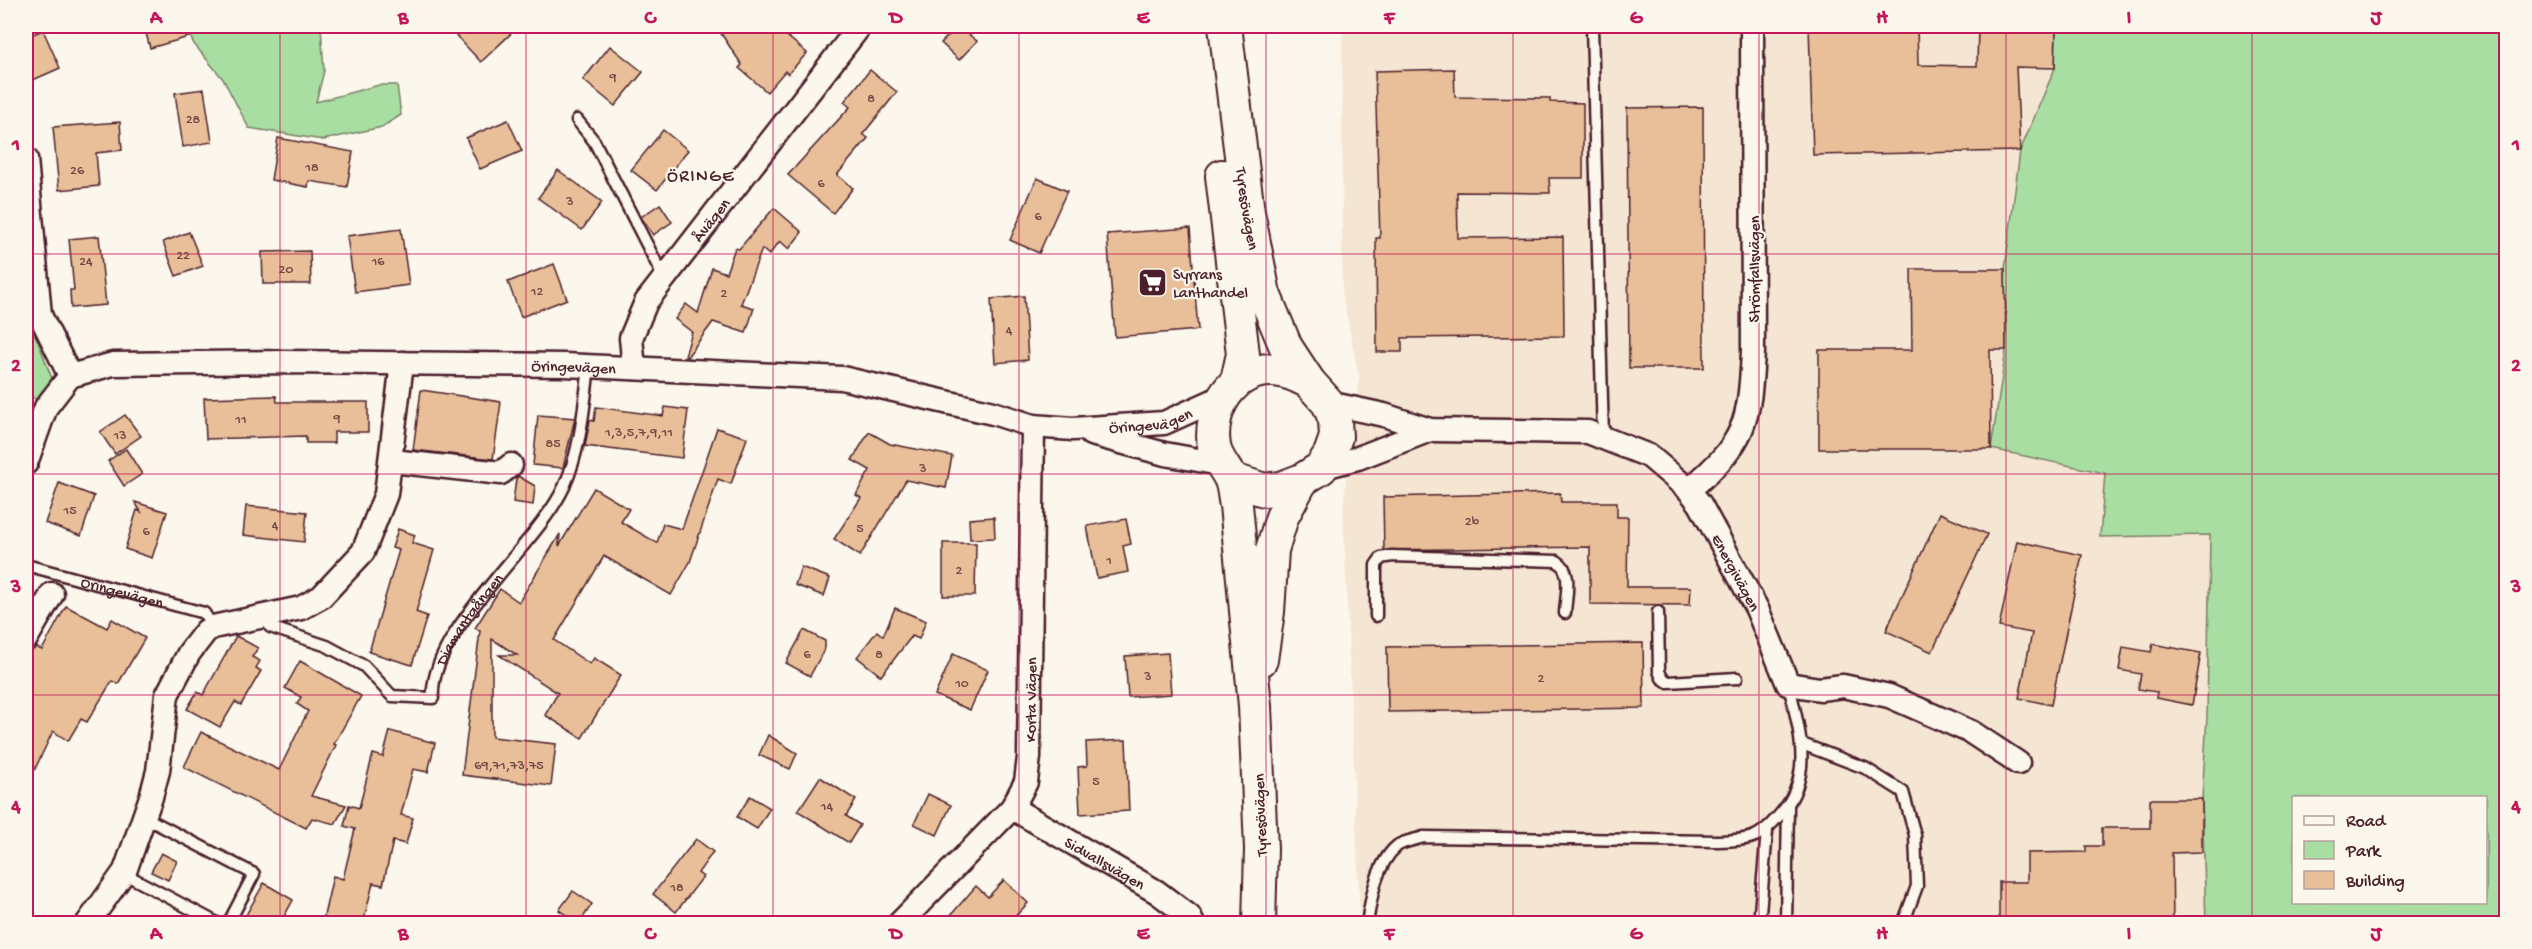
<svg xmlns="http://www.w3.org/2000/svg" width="2532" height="949" font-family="'Gochi Hand',sans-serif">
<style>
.built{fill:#f5e6d3}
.green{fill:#a8dea1;stroke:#797e66;stroke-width:1.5;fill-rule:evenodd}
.building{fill:#e8bf98;stroke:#4a1f2b;stroke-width:1.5}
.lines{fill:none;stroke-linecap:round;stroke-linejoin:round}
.lane-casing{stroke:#4a1f2b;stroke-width:15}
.street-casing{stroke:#4a1f2b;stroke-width:27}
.secondary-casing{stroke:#4a1f2b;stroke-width:36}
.lane{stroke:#fbf7ec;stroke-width:10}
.street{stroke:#fbf7ec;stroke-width:22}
.secondary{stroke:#fbf7ec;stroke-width:32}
.grid{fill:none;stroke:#c2185b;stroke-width:1.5;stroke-opacity:0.55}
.labels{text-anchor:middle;stroke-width:4.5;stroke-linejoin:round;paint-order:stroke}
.number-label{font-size:14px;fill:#724746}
.street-label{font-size:16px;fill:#4a1f2b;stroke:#fbf7ec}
.poi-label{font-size:16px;fill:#4a1f2b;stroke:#fbf7ec;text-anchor:start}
.neighbourhood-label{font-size:18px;letter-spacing:1.5px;fill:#4a1f2b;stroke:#fbf7ec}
.neatline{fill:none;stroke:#c2185b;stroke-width:2}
.grid-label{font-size:20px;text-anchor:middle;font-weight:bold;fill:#c2185b}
</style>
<rect width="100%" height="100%" fill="#fbf7ec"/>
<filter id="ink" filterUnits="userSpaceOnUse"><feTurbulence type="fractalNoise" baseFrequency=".0167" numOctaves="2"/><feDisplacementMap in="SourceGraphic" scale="12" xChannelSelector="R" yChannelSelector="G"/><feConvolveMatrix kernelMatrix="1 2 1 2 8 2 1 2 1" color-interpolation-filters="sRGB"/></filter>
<g filter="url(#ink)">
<!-- built -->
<path class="built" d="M 1342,26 L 2056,26 L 2055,68 L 2020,151 L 2005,269 L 2006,350 L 1991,448 L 2106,472 L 2100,537 L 2210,535 L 2207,717 L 2202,799 L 2206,923 L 1360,923 L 1343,506 L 1359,377 L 1342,294 Z"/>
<!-- green -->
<g class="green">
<path d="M 185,26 L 321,26 L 324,71 L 316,102 L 379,85 L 397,85 L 401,115 L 382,127 L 323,140 L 249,128 L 223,79 L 194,44 Z"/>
<path d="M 2056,26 L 2506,26 L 2506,923 L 2206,923 L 2202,799 L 2207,717 L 2210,535 L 2100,537 L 2105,473 L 1991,449 L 2006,350 L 2005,269 L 2020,151 L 2055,68 ZM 2294,798 L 2486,798 L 2486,902 L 2294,902 Z"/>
<path d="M 26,273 L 35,334 L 53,381 L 40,400 L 26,396 Z"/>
</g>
<!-- building -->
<g class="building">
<path d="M 144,26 L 209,26 L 210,31 L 150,48 Z"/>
<path d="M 447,26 L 519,26 L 481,62 Z"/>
<path d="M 716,26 L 775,26 L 807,53 L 788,74 L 785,71 L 767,92 L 739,68 L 742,65 Z"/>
<path d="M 958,26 L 977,41 L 959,60 L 941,43 Z"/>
<path d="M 1809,26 L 1917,26 L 1918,65 L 1977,66 L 1978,26 L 2056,26 L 2055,68 L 2016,67 L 2020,151 L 1813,155 Z"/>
<path d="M 43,30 L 60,68 L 33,80 L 26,64 L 26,37 Z"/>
<path d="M 610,46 L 643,72 L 615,106 L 583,80 Z"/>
<path d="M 1454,69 L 1455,97 L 1550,98 L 1550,102 L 1583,103 L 1583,178 L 1549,178 L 1550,193 L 1457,192 L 1458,238 L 1563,237 L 1564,336 L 1402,338 L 1402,352 L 1377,352 L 1376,238 L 1380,238 L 1375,71 Z"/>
<path d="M 870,70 L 897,92 L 863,134 L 868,138 L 837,175 L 853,188 L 833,213 L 788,175 L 850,107 L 844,102 Z"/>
<path d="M 204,89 L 212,142 L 183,147 L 175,93 Z"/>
<path d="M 1703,107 L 1704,368 L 1629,368 L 1627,108 Z"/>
<path d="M 508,120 L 522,151 L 480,169 L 466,138 Z"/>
<path d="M 120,122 L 122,150 L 96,153 L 99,186 L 59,190 L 53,127 Z"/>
<path d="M 663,130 L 688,150 L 657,190 L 631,170 Z"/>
<path d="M 278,138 L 353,152 L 347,187 L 309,181 L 308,187 L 271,180 Z"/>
<path d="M 558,170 L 602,202 L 582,230 L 538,198 Z"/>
<path d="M 1037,178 L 1067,191 L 1039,253 L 1010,240 Z"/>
<path d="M 660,204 L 672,222 L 653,235 L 641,217 Z"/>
<path d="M 774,208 L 802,232 L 789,249 L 780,241 L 769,255 L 762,249 L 741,304 L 754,308 L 746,333 L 713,322 L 687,357 L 685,356 L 692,332 L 675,319 L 686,304 L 698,313 L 712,268 L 726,273 L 735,248 L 739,249 Z"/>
<path d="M 1190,228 L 1198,330 L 1115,337 L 1107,234 Z"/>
<path d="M 401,229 L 409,285 L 355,292 L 347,236 Z"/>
<path d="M 189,232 L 203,266 L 176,276 L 163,242 Z"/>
<path d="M 99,236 L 106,305 L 71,308 L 70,290 L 74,290 L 69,239 Z"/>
<path d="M 310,251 L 311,284 L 263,284 L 262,252 Z"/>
<path d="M 554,264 L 567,299 L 521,317 L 508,282 Z"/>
<path d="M 1911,269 L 2005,269 L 2006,350 L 1990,350 L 1991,449 L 1819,449 L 1819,350 L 1912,350 Z"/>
<path d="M 1024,296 L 1028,360 L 995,363 L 991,299 Z"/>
<path d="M 421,390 L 501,402 L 493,459 L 413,450 Z"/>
<path d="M 276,396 L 277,402 L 368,402 L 368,432 L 334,432 L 334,443 L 306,443 L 306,436 L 206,439 L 204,398 Z"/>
<path d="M 596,407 L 663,416 L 665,407 L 688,410 L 682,458 L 585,446 L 590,420 L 594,421 Z"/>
<path d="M 125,415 L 141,436 L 115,454 L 100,432 Z"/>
<path d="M 538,415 L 575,418 L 563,468 L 533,465 Z"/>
<path d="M 717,428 L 747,438 L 731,484 L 718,479 L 690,562 L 671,595 L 604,556 L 554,640 L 590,664 L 594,658 L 621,675 L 582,738 L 545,715 L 558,693 L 499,655 L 517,655 L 492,639 L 492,737 L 556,744 L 551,786 L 462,775 L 480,631 L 475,628 L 500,589 L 519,602 L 560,534 L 559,546 L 594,488 L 629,509 L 621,522 L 657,543 L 663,524 L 682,529 Z"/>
<path d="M 869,432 L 890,444 L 952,456 L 946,488 L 906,480 L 860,556 L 834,539 L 861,498 L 856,495 L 870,470 L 852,460 Z"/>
<path d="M 126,449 L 142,474 L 124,486 L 108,461 Z"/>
<path d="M 518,476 L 535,486 L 533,505 L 513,502 L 516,479 Z"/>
<path d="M 59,483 L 94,496 L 81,536 L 45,523 Z"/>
<path d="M 1560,493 L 1561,502 L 1617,502 L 1617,517 L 1628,517 L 1627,587 L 1691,587 L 1690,605 L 1590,604 L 1590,547 L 1384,550 L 1383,497 Z"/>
<path d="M 135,502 L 167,512 L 152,558 L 125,549 L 137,510 L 141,512 Z"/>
<path d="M 246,506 L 307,512 L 304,542 L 243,535 Z"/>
<path d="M 1940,513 L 1987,534 L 1932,652 L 1886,631 Z"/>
<path d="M 994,517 L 995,538 L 970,539 L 969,519 Z"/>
<path d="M 1126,519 L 1131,544 L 1123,546 L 1128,572 L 1097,578 L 1087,526 Z"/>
<path d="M 398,529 L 415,535 L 412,543 L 434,550 L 416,612 L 427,616 L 412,665 L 369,652 L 399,550 L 392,548 Z"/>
<path d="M 2017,541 L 2082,555 L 2051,705 L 2019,698 L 2032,633 L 1999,627 Z"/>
<path d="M 943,543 L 976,543 L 975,596 L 943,596 Z"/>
<path d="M 801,567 L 830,578 L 824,596 L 795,585 Z"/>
<path d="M 66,606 L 107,628 L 112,619 L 145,638 L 118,684 L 112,681 L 87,722 L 81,719 L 68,741 L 53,731 L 26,788 L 26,657 L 36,647 L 42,650 Z"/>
<path d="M 895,608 L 926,621 L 919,639 L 912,636 L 881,676 L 857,657 L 877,631 L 883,636 Z"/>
<path d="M 804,630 L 825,641 L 825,648 L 810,676 L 786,663 Z"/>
<path d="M 236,636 L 258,648 L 252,657 L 260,661 L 256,668 L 261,671 L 241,705 L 235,702 L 220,727 L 187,709 L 197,692 L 203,695 Z"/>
<path d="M 1643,643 L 1644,708 L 1388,712 L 1387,647 Z"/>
<path d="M 2153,644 L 2201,653 L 2192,705 L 2156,698 L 2157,692 L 2138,689 L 2141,674 L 2119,670 L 2123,647 L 2151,652 Z"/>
<path d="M 1168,653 L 1171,694 L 1128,697 L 1125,656 Z"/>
<path d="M 953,654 L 988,670 L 970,710 L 935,695 Z"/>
<path d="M 300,661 L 361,696 L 334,744 L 336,745 L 311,796 L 346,805 L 335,824 L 312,818 L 306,828 L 184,767 L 201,732 L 279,770 L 308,711 L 297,704 L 301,697 L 285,688 Z"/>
<path d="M 390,731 L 435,743 L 428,772 L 413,769 L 401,815 L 413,818 L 406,844 L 393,841 L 383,885 L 373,883 L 363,924 L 340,924 L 323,920 L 333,876 L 343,879 L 355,829 L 344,826 L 349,805 L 359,808 L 373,754 L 383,757 Z"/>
<path d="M 768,735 L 797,753 L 790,769 L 759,755 Z"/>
<path d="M 1126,740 L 1129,811 L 1080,814 L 1078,767 L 1087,766 L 1086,742 Z"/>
<path d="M 820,777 L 856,800 L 846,816 L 860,825 L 849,843 L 798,811 Z"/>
<path d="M 928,794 L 951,805 L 937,835 L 914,824 Z"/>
<path d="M 750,796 L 770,808 L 757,829 L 737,817 Z"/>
<path d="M 2150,799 L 2202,799 L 2202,852 L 2172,853 L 2173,924 L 1999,924 L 1999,882 L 2027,882 L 2027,853 L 2086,852 L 2086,846 L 2102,846 L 2102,828 L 2150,828 Z"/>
<path d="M 696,839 L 713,852 L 698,873 L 703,877 L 676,912 L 653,894 Z"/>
<path d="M 161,853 L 177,861 L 168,880 L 151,872 Z"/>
<path d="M 1004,880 L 1028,903 L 1008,924 L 943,924 L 976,886 L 988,897 Z"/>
<path d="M 264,883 L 293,900 L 280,924 L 241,924 Z"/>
<path d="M 573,891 L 592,904 L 579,924 L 559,910 Z"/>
</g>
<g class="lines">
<defs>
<g id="lane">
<path d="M 1592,26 L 1603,438"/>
<path d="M 577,120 L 594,141 L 664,278"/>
<path id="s1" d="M 26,565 L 204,613 L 213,627"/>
<path d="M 1658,612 L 1659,671 L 1662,678 L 1668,682 L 1737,678"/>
<path id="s2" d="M 266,615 L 270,627 L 327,646 L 364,666 L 392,696 L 433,698 C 428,632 537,546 564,487 C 581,449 584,407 589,366"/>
<path d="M 1376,616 L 1376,565 L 1381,558 L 1392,556 L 1557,561 C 1573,571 1566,595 1565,613"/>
<path d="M 1802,744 L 1865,768 L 1903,792 L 1915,835 L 1917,886 L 1903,924"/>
<path d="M 144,817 L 254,874 L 228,924"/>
<path d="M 123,873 L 219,924"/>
<path d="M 1367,924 C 1371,898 1376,864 1397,846 C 1403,841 1416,840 1423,837 L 1718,841 C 1752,840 1760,839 1782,812 C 1815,773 1798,729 1789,684"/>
<path d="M 1759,924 L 1767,831"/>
<path d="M 1786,924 L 1788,806"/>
</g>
<g id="street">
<path d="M 26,159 L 40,315 L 70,376"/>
<path id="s3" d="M 634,368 L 631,338 L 646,302 L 860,26"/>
<path id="s4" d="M 1328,403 L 1384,415 L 1430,430 L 1588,432 L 1649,456 L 1689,490 L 1700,504 L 1757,609 L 1788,684 L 1820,689 L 1843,686 L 1889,696 L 1971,732 L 2018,763"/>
<path d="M 1091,434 L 1165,454 L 1220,464"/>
<path d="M 392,461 L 501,473 L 511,465"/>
<path id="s5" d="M 26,463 L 46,407 L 70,376 L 113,364 L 284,362 L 564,365 L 842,378 L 993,413 L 1033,426 L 1073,429 L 1164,423 L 1224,396"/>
<path d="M 1321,468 L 1358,458 L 1430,430"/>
<path d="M 1689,490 C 1746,441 1749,425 1753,352 L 1752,26"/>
<path d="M 26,639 L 52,594"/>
<path id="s6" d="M 1012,808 L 1157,892 L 1189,916 L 1193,924"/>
<path d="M 87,924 L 125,871 L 151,797 L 158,771 L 167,695 L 189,653 L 206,631 L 213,627 L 301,608 L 321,597 L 363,552 L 386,494 L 402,363"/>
<path id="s7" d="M 899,924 L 1012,808 L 1026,782 L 1029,757 L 1033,426"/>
</g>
<g id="secondary">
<path id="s8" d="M 1225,26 L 1248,212 L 1264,294 L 1286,347 L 1309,382 L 1328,403 L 1335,420 L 1336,437 L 1330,454 L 1321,468 L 1302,480 L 1281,488 L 1264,490 L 1231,479"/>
<path d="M 1222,176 L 1243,354 L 1237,381"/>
<path d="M 1261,660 L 1268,612 L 1272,550 L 1282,517 L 1302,480"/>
<path d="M 1259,924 L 1261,849 L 1255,706 L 1236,505 C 1234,497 1234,486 1230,478 C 1225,467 1216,459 1214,446 C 1208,409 1233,368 1274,370 C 1287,371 1297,376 1309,382"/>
</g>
</defs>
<!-- lane casing -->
<use href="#lane" class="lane-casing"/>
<!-- street casing -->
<use href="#street" class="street-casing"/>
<!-- secondary casing -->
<use href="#secondary" class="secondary-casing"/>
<!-- lane -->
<use href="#lane" class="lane"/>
<!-- street -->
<use href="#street" class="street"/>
<!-- secondary -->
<use href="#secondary" class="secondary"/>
</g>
</g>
<!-- grid -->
<path class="grid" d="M 280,26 L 280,924M 526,26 L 526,924M 773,26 L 773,924M 1019,26 L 1019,924M 1266,26 L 1266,924M 1513,26 L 1513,924M 1759,26 L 1759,924M 2006,26 L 2006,924M 2252,26 L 2252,924M 26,254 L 2506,254M 26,474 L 2506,474M 26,695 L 2506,695"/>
<!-- icons -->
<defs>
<symbol id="supermarket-square" viewBox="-11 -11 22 22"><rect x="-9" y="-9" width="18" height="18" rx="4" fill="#4a1f2b" stroke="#fbf7ec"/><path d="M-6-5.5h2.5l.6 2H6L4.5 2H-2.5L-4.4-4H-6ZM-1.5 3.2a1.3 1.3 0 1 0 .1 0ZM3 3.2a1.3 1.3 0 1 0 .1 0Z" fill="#fff"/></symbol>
</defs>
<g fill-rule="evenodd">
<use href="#supermarket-square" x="1136" y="266" width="33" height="33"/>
</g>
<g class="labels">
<!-- number labels -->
<g class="number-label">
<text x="613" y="81">9</text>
<text x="871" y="102">8</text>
<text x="193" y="123">28</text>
<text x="312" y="171">18</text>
<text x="77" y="174">26</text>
<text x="821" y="187">6</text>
<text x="570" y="205">3</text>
<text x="1038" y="220">6</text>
<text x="183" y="259">22</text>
<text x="86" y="265">24</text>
<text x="378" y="265">16</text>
<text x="286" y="273">20</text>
<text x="537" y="295">12</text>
<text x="724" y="297">2</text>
<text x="1009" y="334">4</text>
<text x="337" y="422">9</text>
<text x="241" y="423">11</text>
<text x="639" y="436">1,3,5,7,9,11</text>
<text x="120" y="439">13</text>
<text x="553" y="447">85</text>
<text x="923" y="472">3</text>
<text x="70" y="514">15</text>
<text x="1472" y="525">2b</text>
<text x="275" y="529">4</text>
<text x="860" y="532">5</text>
<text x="146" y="535">6</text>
<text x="1109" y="564">1</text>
<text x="959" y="574">2</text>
<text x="807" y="658">6</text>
<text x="879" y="658">8</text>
<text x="1148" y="680">3</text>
<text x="1541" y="682">2</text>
<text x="962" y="687">10</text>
<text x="509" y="769">69,71,73,75</text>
<text x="1096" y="785">5</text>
<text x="827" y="810">14</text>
<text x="677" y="891">18</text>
</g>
<!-- street labels -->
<g class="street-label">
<text dy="6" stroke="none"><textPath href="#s8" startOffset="184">Tyresövägen</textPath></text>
<text dy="6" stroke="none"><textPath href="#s3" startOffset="174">Åvägen</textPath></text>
<text transform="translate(1753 269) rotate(-90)" y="6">Strömfallsvägen</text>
<text dy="6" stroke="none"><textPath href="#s5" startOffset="604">Öringevägen</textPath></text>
<text dy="6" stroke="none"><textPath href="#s5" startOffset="1188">Öringevägen</textPath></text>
<text dy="6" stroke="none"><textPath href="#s4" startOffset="477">Energivägen</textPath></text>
<text dy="6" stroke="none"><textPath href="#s1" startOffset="100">Öringevägen</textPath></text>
<text dy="6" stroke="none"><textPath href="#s2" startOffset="286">Diamantgången</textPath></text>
<text dy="6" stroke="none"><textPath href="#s7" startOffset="274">Korta Vägen</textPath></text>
<text transform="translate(1259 815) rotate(-92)" y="6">Tyresövägen</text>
<text dy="6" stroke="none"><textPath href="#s6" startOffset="108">Sidvallsvägen</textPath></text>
</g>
<!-- poi labels -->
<g class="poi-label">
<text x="1173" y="279">Syrrans<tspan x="1173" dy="18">Lanthandel</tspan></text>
</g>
<!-- neighbourhood labels -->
<g class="neighbourhood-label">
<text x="701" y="181">ÖRINGE</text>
</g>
</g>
<!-- margin -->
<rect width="2532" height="949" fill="none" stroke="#fbf7ec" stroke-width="66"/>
<!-- legend -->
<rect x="2292" y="796" width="195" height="108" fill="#fbf7ec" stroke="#b4a19f" stroke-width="1.5"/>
<rect x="2304" y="816" width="30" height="9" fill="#fbf7ec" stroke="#b4a19f" stroke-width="1.5"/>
<text x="2346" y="826" font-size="18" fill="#4a1f2b">Road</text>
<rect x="2304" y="841" width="30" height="18" fill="#a8dea1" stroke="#b4a19f" stroke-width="1.5"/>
<text x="2346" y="856" font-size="18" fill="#4a1f2b">Park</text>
<rect x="2304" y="871" width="30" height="18" fill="#e8bf98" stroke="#b4a19f" stroke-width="1.5"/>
<text x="2346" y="886" font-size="18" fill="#4a1f2b">Building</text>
<rect x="33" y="33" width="2466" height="883" class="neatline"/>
<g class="grid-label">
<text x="156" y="23">A</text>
<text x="403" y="23">B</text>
<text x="650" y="23">C</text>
<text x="896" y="23">D</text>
<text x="1143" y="23">E</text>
<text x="1389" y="23">F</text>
<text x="1636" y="23">G</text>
<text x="1882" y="23">H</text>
<text x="2129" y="23">I</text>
<text x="2376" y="23">J</text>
<text x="16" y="150">1</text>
<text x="2516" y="150">1</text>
<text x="16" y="371">2</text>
<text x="2516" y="371">2</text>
<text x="16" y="592">3</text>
<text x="2516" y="592">3</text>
<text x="16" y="812">4</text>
<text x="2516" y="812">4</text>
<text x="156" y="939">A</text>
<text x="403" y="939">B</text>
<text x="650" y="939">C</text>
<text x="896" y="939">D</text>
<text x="1143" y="939">E</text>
<text x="1389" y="939">F</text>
<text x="1636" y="939">G</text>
<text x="1882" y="939">H</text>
<text x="2129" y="939">I</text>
<text x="2376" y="939">J</text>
</g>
</svg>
